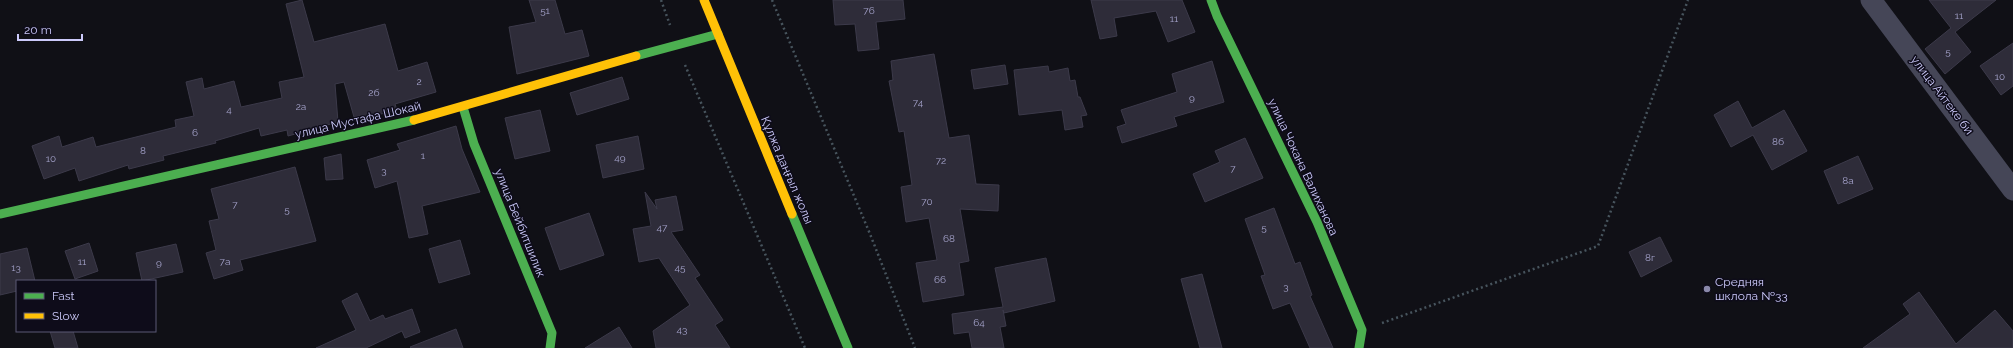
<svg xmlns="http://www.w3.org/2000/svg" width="2013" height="348" font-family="Raleway,sans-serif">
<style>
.building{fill:#2e2c39;stroke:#3c3a4a}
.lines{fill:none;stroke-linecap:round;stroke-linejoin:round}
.path{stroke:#47545d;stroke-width:2.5;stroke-dasharray:2 3;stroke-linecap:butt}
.street{stroke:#454657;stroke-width:21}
.fast{stroke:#4caf50;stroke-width:9}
.slow{stroke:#ffc107;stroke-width:9}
.poi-dot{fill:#8a89aa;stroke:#0e0c1a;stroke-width:1.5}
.labels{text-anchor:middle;stroke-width:3;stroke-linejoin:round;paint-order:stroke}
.number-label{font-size:10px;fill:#a4a2ca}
.street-label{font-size:12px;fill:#cccafa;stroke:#0e0c1a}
.poi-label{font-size:12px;fill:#cccafa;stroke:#0e0c1a;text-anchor:start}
</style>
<rect width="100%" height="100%" fill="#101016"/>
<!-- building -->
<g class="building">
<path d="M 302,0 L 314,42 L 385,24 L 398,71 L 427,62 L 436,92 L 395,104 L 397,110 L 361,119 L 360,116 L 354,117 L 344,82 L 335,84 L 338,122 L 288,136 L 287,130 L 261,136 L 259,128 L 215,141 L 216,143 L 163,156 L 164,160 L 129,169 L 128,165 L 79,181 L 75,168 L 44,179 L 32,146 L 59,136 L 62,147 L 93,137 L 96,147 L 176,127 L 175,120 L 194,116 L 186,82 L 202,78 L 204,89 L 234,81 L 241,107 L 282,98 L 279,82 L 304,77 L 286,4 Z"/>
<path d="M 529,0 L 555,0 L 565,34 L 582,30 L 589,56 L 517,74 L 509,27 L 536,22 Z"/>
<path d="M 833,0 L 903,0 L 905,19 L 876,22 L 879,49 L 858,51 L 855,24 L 835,25 Z"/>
<path d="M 1091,0 L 1182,0 L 1195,32 L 1168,42 L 1156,11 L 1114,18 L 1117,36 L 1100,39 Z"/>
<path d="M 1929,0 L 1996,0 L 1955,32 L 1971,52 L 1945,74 L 1925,49 L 1951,28 Z"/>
<path d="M 2013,43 L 2013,86 L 2001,95 L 1980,66 Z"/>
<path d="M 934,54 L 949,138 L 969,135 L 976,184 L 999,185 L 998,211 L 960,209 L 969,261 L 959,263 L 964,295 L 923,302 L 916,263 L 937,260 L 929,218 L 906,222 L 901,187 L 912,185 L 904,131 L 899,132 L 889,81 L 893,80 L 891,61 Z"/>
<path d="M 1212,61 L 1224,102 L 1174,117 L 1177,126 L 1122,143 L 1117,127 L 1126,124 L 1121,110 L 1177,92 L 1172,74 Z"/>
<path d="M 1005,65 L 1008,84 L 974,89 L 971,70 Z"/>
<path d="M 1048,66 L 1049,72 L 1068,68 L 1070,81 L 1075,80 L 1078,97 L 1080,97 L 1087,115 L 1081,116 L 1083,127 L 1065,130 L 1062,110 L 1019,115 L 1014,70 Z"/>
<path d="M 622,77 L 629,99 L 577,115 L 570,93 Z"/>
<path d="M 1738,101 L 1752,128 L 1784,110 L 1807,151 L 1772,170 L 1753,135 L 1731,147 L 1714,115 Z"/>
<path d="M 540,110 L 550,151 L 515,159 L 505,118 Z"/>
<path d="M 456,126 L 462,149 L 480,192 L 422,206 L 428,234 L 409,238 L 397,181 L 375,188 L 367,160 L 400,150 L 397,144 Z"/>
<path d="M 638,136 L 644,169 L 603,178 L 596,145 Z"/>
<path d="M 1245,138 L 1263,178 L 1205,202 L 1193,174 L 1220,162 L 1215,151 Z"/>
<path d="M 341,154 L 343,179 L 326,180 L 324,158 Z"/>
<path d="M 1858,156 L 1873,189 L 1838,204 L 1824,171 Z"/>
<path d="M 295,167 L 316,241 L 240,260 L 243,270 L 214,279 L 206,253 L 216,250 L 209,221 L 219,219 L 211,189 Z"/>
<path d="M 645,192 L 657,209 L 655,200 L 676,196 L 683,230 L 671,232 L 700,275 L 695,278 L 723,320 L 715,325 L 730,348 L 656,348 L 653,331 L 690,305 L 659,258 L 639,262 L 633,229 L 651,226 Z"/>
<path d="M 1274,208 L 1295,264 L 1300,262 L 1312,295 L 1310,296 L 1333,348 L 1310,348 L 1290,303 L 1273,309 L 1261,276 L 1265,275 L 1245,219 Z"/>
<path d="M 589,213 L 604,255 L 560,270 L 545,228 Z"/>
<path d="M 1660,237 L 1672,261 L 1641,277 L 1629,252 Z"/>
<path d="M 460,240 L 470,274 L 439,283 L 429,249 Z"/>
<path d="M 89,243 L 98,271 L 75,279 L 65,251 Z"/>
<path d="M 176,244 L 183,272 L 142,281 L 136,253 Z"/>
<path d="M 27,248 L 35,281 L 17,281 L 17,291 L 0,295 L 0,254 Z"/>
<path d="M 1046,258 L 1055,301 L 1004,313 L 1003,310 L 1006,326 L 1000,327 L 1004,348 L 972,348 L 969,332 L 954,334 L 952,314 L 1003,307 L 995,268 Z"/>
<path d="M 1202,274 L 1222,348 L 1200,348 L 1181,279 Z"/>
<path d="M 1919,292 L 1956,344 L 1995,310 L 2013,331 L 2013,348 L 1863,348 L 1910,314 L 1903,304 Z"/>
<path d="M 357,293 L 370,321 L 383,315 L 385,319 L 412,309 L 420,332 L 405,338 L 402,331 L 366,348 L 316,348 L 356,330 L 342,301 Z"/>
<path d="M 619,327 L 632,348 L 585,348 Z"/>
<path d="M 456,329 L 463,348 L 411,348 L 410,347 Z"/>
<path d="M 50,331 L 73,331 L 78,348 L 55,348 Z"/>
</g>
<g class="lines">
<!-- path -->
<g class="path">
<path d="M 661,0 L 670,25"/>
<path d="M 772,0 L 870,234 L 915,348"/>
<path d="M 685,65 L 805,348"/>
<path d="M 1382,323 L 1598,246 L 1688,0"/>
</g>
<!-- street -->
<path class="street" d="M 1871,0 L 2013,190"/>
<!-- fast -->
<g class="fast">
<path d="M 1211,0 L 1217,16 L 1317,222 L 1362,330 L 1359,348"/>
<path d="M 636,56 L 718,34"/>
<path d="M 463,107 L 474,144 L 552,333 L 550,348"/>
<path d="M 0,214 L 414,120"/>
<path d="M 792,214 L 848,348"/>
</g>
<!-- slow -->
<g class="slow">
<path d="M 704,0 L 792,214"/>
<path d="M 414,120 L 636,56"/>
</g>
</g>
<!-- markers -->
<circle class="poi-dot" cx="1707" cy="289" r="4"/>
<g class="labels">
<!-- number labels -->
<g class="number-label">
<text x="545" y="14">51</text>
<text x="869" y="14">76</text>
<text x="1959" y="19">11</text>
<text x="1174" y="22">11</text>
<text x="1948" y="55">5</text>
<text x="2000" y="80">10</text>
<text x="419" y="85">2</text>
<text x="374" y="96">2б</text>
<text x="1192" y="101">9</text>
<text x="918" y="106">74</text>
<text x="301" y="110">2а</text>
<text x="229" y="113">4</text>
<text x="195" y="136">6</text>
<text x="1778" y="145">8б</text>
<text x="143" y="154">8</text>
<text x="423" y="159">1</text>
<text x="620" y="161">49</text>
<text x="51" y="162">10</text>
<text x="941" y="164">72</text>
<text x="1233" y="172">7</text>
<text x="384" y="174">3</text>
<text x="1848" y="184">8а</text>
<text x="927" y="205">70</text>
<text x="235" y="208">7</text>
<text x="287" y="213">5</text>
<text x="662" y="231">47</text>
<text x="1264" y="231">5</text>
<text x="949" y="242">68</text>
<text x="1650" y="261">8г</text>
<text x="82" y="265">11</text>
<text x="225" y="265">7а</text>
<text x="159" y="266">9</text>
<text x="16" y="271">13</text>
<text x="680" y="271">45</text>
<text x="940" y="283">66</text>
<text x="1286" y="290">3</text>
<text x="979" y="326">64</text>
<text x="682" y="333">43</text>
</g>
<!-- street labels -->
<g class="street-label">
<text transform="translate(1942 95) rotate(53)" y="4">улица Айтеке би</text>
<text transform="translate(358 120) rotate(-13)" y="4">улица Мустафа Шокай</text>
<text transform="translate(1303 167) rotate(65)" y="4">улица Чокана Валиханова</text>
<text transform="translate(787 170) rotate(67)" y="4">Құлжа даңғыл жолы</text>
<text transform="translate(520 223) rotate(68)" y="4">улица Бейбитшилик</text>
</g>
<!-- poi labels -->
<g class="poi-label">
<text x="1715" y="286">Средняя<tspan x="1715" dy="14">шклола №33</tspan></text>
</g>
</g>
<!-- legend -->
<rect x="16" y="280" width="140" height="52" fill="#0e0c1a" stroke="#5a5874"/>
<rect x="24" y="293" width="20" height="6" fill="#4caf50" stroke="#5a5874"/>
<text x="52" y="300" font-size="12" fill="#cccafa">Fast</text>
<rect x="24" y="313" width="20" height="6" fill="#ffc107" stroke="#5a5874"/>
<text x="52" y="320" font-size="12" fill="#cccafa">Slow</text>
<!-- scale -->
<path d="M18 34v6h64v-6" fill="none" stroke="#cccafa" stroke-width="2"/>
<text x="24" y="34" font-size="12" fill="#cccafa" stroke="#0e0c1a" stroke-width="3" paint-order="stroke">20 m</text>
</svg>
